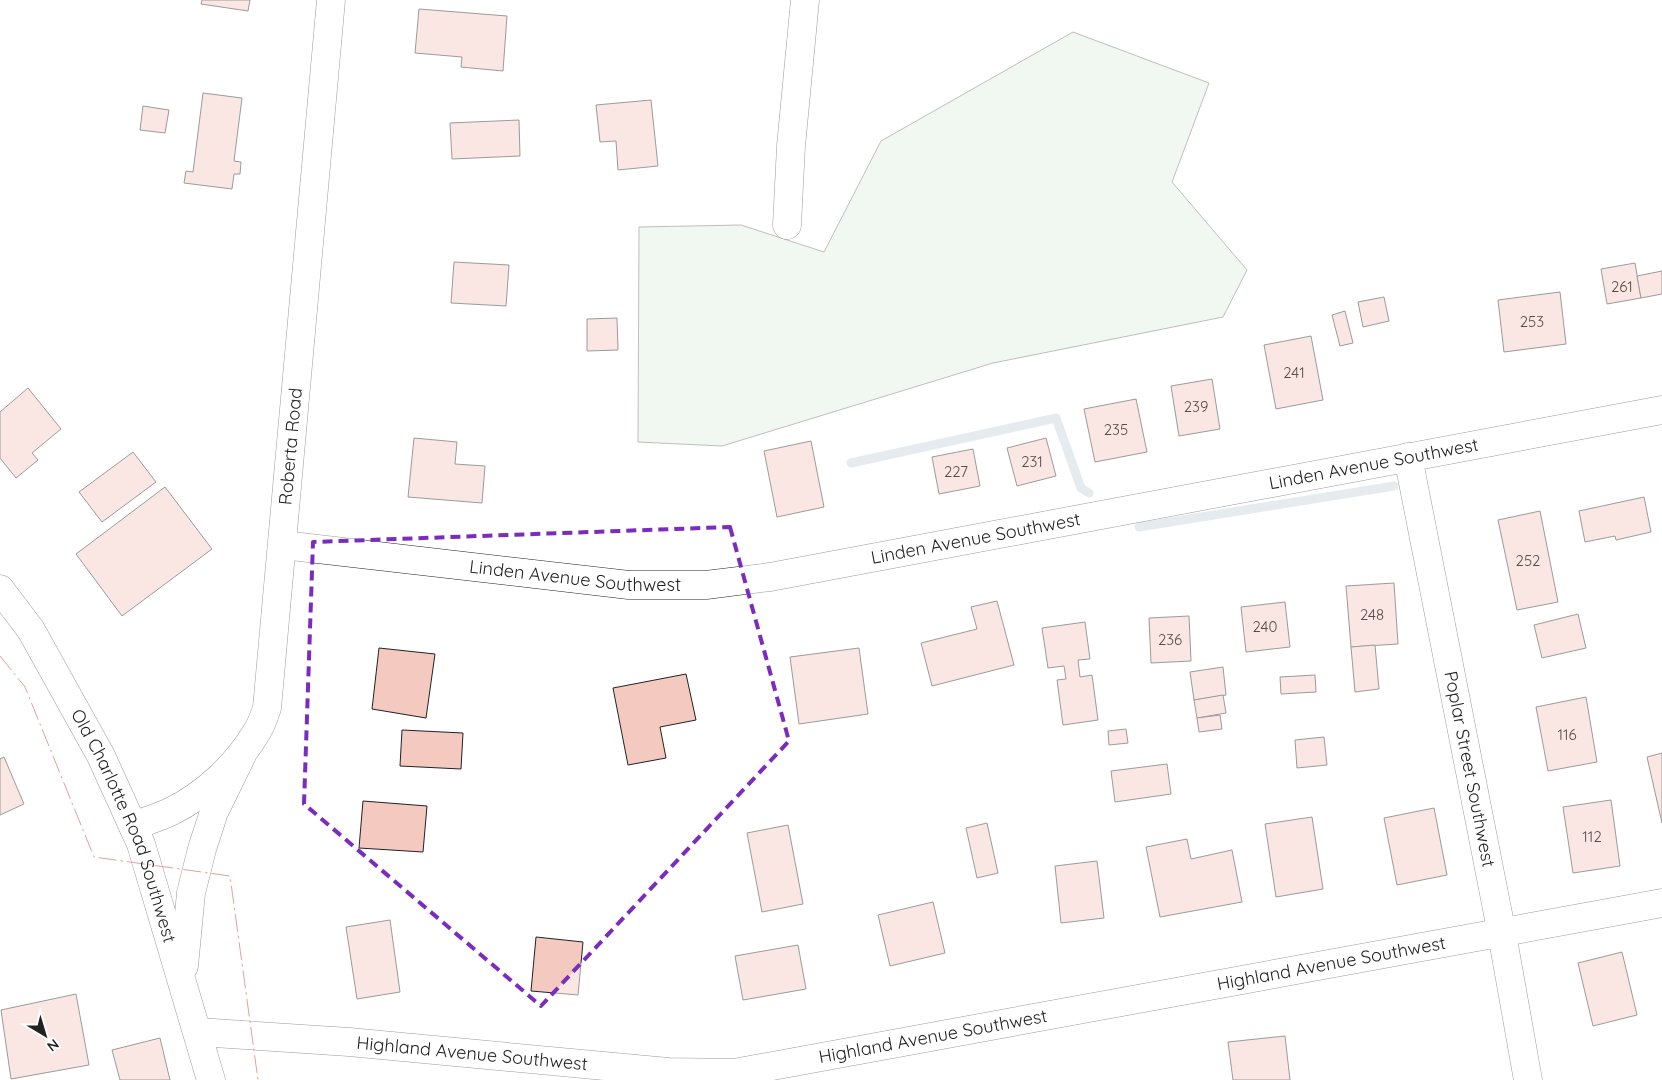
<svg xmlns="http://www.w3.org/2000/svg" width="1662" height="1080" font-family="Quicksand,sans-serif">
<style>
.green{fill:#e0efe3;stroke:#6f6f6f}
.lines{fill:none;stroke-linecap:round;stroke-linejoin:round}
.stream{stroke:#c7d3dd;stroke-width:9}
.building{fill:#f3c9c0;stroke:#222}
.minor-casing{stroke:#222;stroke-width:29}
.major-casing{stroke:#222;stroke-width:29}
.minor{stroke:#fff;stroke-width:28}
.major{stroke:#fff;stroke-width:28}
.power{stroke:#c62828;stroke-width:1;stroke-dasharray:18 4 2.5 4;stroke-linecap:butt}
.marked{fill:none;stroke:#7b2cbf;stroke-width:4;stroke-dasharray:10 6;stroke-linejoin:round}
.labels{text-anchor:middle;stroke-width:4;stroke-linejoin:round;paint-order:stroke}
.number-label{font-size:15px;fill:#564c4a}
.street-label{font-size:18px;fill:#222;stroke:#fff}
</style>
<rect width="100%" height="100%" fill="#fff"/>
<!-- green -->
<path class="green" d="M 1073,32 L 1209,83 L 1172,182 L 1247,270 L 1223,317 L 993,363 L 722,446 L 638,442 L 639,227 L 741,225 L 824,252 L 881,141 Z"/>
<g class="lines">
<!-- stream -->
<g class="stream">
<path d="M 851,463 L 1056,418 L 1081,488 L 1089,493"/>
<path d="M 1139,527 L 1394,486"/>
</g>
</g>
<!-- building -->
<g class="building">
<path d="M 202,0 L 250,0 L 248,11 L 201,4 Z"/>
<path d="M 419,9 L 507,16 L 503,71 L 461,67 L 462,57 L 415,53 Z"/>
<path d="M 203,93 L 242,98 L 234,161 L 241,162 L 240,174 L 234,174 L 232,189 L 184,183 L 186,171 L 193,172 Z"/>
<path d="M 651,100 L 658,166 L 618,170 L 616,141 L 600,142 L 596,105 Z"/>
<path d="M 143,106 L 169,110 L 165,133 L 140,130 Z"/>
<path d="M 519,120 L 520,156 L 452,159 L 450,123 Z"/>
<path d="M 454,262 L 509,265 L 506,306 L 451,303 Z"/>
<path d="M 1635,263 L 1641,298 L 1607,304 L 1601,269 Z"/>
<path d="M 1662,271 L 1662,294 L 1641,298 L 1637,276 Z"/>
<path d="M 1560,292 L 1566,344 L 1504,352 L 1498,300 Z"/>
<path d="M 1384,297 L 1389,321 L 1363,327 L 1358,302 Z"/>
<path d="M 1345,311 L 1353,343 L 1340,346 L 1332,315 Z"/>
<path d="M 617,318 L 618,350 L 587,351 L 587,319 Z"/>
<path d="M 1311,336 L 1323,400 L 1276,409 L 1264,345 Z"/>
<path d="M 1212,379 L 1220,429 L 1179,436 L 1171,386 Z"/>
<path d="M 28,388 L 61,429 L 32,453 L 38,460 L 16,478 L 0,458 L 0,412 Z"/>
<path d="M 1136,399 L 1147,452 L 1095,462 L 1084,409 Z"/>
<path d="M 414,438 L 457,442 L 455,464 L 485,466 L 482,503 L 408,497 Z"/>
<path d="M 1046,438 L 1056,476 L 1017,486 L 1007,448 Z"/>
<path d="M 811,441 L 824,507 L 777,517 L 764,451 Z"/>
<path d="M 973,449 L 980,486 L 939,494 L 932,457 Z"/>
<path d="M 133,452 L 156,482 L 102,522 L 79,492 Z"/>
<path d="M 165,487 L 212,549 L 122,616 L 76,554 Z"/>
<path d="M 1644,497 L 1651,532 L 1616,540 L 1615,536 L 1585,542 L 1579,511 Z"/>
<path d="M 1540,511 L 1558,602 L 1517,610 L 1498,520 Z"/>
<path d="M 1394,583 L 1398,644 L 1351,647 L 1346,586 Z"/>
<path d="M 997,601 L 1014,665 L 932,686 L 921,643 L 977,629 L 971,607 Z"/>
<path d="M 1285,602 L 1290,647 L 1246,652 L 1241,607 Z"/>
<path d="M 1578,614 L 1586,648 L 1542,658 L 1534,625 Z"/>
<path d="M 1189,616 L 1191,661 L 1151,663 L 1149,618 Z"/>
<path d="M 1085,622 L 1090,659 L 1078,660 L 1080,677 L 1092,675 L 1098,720 L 1063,725 L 1057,680 L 1066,679 L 1064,666 L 1048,668 L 1042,628 Z"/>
<path d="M 1375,645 L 1379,689 L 1355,692 L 1351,647 Z"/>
<path d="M 379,648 L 435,654 L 426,718 L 372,709 Z"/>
<path d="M 859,648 L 868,714 L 799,724 L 790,657 Z"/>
<path d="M 1223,667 L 1226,695 L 1194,700 L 1190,672 Z"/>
<path d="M 686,674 L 696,720 L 660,727 L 666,758 L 628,765 L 613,688 Z"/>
<path d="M 1315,675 L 1316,692 L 1281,694 L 1280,677 Z"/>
<path d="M 1223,695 L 1226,713 L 1197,718 L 1194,700 Z"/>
<path d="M 1586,697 L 1597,762 L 1548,771 L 1536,707 Z"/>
<path d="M 1220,715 L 1222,729 L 1199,732 L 1197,718 Z"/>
<path d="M 1126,729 L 1128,743 L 1109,745 L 1108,731 Z"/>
<path d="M 402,730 L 463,733 L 461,769 L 400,766 Z"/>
<path d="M 1324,737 L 1327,765 L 1297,768 L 1295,740 Z"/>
<path d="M 1662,753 L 1662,823 L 1647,757 Z"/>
<path d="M 4,757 L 24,804 L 0,815 L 0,759 Z"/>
<path d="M 1167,764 L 1171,794 L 1115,802 L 1111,771 Z"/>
<path d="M 1611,800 L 1620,866 L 1573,873 L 1563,807 Z"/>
<path d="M 363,801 L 427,806 L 423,852 L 359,848 Z"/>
<path d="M 1434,808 L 1447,875 L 1397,885 L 1384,818 Z"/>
<path d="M 1312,817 L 1323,889 L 1276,897 L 1265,824 Z"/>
<path d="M 987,823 L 998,873 L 977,878 L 966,828 Z"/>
<path d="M 788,825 L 803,904 L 762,912 L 747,833 Z"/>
<path d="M 1187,839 L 1191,859 L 1232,850 L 1242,902 L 1160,917 L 1146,847 Z"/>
<path d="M 1097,861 L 1104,918 L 1061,923 L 1055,866 Z"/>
<path d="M 933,902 L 945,953 L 890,966 L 878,915 Z"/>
<path d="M 390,920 L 400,992 L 357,999 L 346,927 Z"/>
<path d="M 536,937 L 583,942 L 578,995 L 531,991 Z"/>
<path d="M 798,945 L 806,989 L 743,1000 L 735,956 Z"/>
<path d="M 1622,952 L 1637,1015 L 1593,1026 L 1578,963 Z"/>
<path d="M 76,994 L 89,1065 L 11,1079 L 1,1010 Z"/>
<path d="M 1285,1036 L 1290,1080 L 1233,1080 L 1228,1042 Z"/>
<path d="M 160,1038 L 170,1080 L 120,1080 L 112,1050 Z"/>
</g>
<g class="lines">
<defs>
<g id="minor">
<path d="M 787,225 L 791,146 L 805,0"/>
<path id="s1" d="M 1408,457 L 1502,934 L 1528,1080"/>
<path id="s2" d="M 283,545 L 629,585 L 706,585 L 770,577 L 1662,410"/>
<path id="s3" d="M 133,826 C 146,821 160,817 172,811 C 206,794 237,765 256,733 C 261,726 264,717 267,708 L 331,0"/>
<path id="s4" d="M 198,1032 L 349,1042 L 668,1072 L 734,1073 L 1662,903"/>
</g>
<g id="major">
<path id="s5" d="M 0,589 L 31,630 L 101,756 L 141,844 L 211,1080"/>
<path d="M 184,966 L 191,893 L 202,849 L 214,812 L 242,755"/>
</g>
</defs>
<!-- minor casing -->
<use href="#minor" class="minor-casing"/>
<!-- major casing -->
<use href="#major" class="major-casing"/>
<!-- minor -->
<use href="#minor" class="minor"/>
<!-- major -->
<use href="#major" class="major"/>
<!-- power -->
<path class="power" d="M 0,656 L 25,687 L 94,857 L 230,876 L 258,1080"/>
</g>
<!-- marked area -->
<path d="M0 0H1662V1080H0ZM 730,527 L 789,741 L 541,1006 L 304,804 L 313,542 Z" fill="#fff" fill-opacity=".55" fill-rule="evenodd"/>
<path class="marked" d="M 730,527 L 789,741 L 541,1006 L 304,804 L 313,542 Z"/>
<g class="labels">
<!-- number labels -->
<g class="number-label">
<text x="1622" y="292">261</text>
<text x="1532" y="327">253</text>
<text x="1294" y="378">241</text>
<text x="1196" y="412">239</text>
<text x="1116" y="435">235</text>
<text x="1032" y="467">231</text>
<text x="956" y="477">227</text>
<text x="1528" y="566">252</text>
<text x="1372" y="620">248</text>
<text x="1265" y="632">240</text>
<text x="1170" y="645">236</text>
<text x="1567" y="740">116</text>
<text x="1592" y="842">112</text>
</g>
<!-- street labels -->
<g class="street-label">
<text dy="6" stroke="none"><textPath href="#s3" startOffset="448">Roberta Road</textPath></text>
<text dy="6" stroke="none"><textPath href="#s2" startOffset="1104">Linden Avenue Southwest</textPath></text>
<text dy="6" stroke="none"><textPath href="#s2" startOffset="699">Linden Avenue Southwest</textPath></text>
<text dy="6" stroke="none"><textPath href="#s2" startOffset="294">Linden Avenue Southwest</textPath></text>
<text dy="6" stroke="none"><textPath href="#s1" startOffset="318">Poplar Street Southwest</textPath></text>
<text dy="6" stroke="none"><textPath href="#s5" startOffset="269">Old Charlotte Road Southwest</textPath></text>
<text dy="6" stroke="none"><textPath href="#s4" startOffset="1145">Highland Avenue Southwest</textPath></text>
<text dy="6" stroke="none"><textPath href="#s4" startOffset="740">Highland Avenue Southwest</textPath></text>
<text dy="6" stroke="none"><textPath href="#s4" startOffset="275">Highland Avenue Southwest</textPath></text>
</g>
</g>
<!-- north arrow -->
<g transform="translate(45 1035) rotate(142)" stroke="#ffffff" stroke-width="4" paint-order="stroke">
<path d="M0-4L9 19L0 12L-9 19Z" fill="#222222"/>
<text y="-8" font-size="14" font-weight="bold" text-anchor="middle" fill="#222222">N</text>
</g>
</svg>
